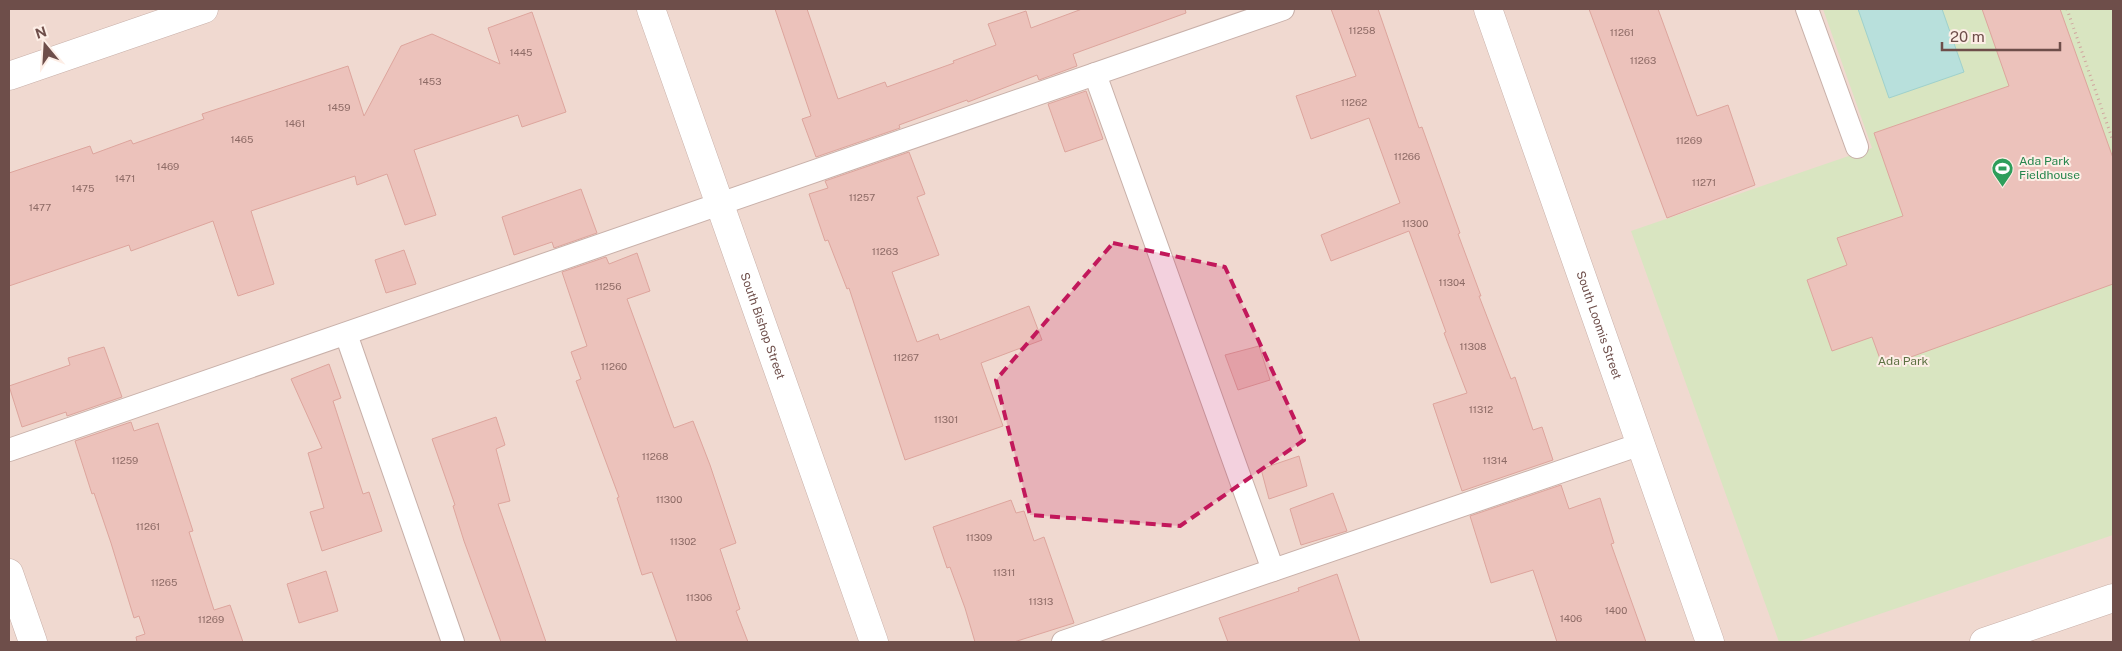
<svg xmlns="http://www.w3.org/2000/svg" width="2122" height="651" font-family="'Public Sans',sans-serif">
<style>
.residential{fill:#f0d9d0}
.green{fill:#d9e5c1}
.water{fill:#b8e0dc;stroke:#9fd1cc}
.building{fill:#ecc2bb;stroke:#dda59d}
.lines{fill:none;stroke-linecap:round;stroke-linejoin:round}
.service-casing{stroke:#c8b0a9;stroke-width:24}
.minor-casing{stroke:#c8b0a9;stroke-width:29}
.path{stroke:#d0a59f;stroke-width:3;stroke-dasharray:1 4;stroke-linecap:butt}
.service{stroke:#fff;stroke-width:22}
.minor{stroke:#fff;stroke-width:28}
.marked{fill:#c2185b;fill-opacity:0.2;stroke:#c2185b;stroke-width:4;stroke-dasharray:10 6;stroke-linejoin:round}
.labels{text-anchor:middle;stroke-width:4;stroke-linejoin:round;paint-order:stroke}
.number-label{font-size:10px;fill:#8e6b66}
.leisure-label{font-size:12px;fill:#27864d;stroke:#fdeee6;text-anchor:start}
.street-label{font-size:12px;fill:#6e4e4a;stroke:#fdeee6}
.park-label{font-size:12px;fill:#5e7244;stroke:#fdeee6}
</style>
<rect width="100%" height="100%" fill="#f9e9e1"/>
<!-- residential -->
<rect class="residential" x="9" y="9" width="2104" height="633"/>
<!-- green -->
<path class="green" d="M 1823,9 L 2113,9 L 2113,535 L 1797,642 L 1779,642 L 1631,231 L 1872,148 Z"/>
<!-- water -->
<path class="water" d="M 1858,9 L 1942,9 L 1964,72 L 1889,98 Z"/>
<!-- building -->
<g class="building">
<path d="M 775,9 L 807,9 L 838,99 L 885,82 L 887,87 L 954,63 L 953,61 L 996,45 L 988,24 L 1026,11 L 1031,28 L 1082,9 L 1185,9 L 1186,13 L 1073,54 L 1077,66 L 1039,80 L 1037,75 L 968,102 L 967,100 L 899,125 L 900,128 L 816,157 L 802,119 L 811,116 Z"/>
<path d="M 1331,9 L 1378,9 L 1419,128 L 1422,127 L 1460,233 L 1458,234 L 1481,296 L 1479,296 L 1511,379 L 1515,377 L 1533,430 L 1542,427 L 1553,460 L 1462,491 L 1433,404 L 1467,393 L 1444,333 L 1446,332 L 1409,231 L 1331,261 L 1321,235 L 1400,203 L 1369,118 L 1311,139 L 1296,96 L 1356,76 Z"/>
<path d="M 1589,9 L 1658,9 L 1697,116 L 1728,105 L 1755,185 L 1667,218 Z"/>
<path d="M 1982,9 L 2060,9 L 2113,158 L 2113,284 L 1883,367 L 1872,337 L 1832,351 L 1807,280 L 1847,265 L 1837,238 L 1903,216 L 1874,133 L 2009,86 Z"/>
<path d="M 532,12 L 566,112 L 522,127 L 518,115 L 414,150 L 436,215 L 405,225 L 387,174 L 357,185 L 355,176 L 251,211 L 274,284 L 238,296 L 213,221 L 131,251 L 129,245 L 9,286 L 9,173 L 90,146 L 93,154 L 131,140 L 133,144 L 204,119 L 202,114 L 348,66 L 364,116 L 401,46 L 432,34 L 500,64 L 488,28 Z"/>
<path d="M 1086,91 L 1103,139 L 1065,152 L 1048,104 Z"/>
<path d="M 909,152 L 925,194 L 917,197 L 939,255 L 892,272 L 917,342 L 938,334 L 940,340 L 1029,306 L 1042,340 L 981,363 L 1003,426 L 905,460 L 849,288 L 847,289 L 828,240 L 825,241 L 809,194 L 828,188 L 825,181 Z"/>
<path d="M 581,189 L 597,233 L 554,248 L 552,242 L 514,255 L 502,217 Z"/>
<path d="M 404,250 L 416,284 L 386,293 L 375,260 Z"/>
<path d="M 637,253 L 650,291 L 627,299 L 674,428 L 693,421 L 710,465 L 736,543 L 720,549 L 740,609 L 736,611 L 748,642 L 677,642 L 652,572 L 642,575 L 617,498 L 619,497 L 576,381 L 581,379 L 571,352 L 587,346 L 562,272 L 606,257 L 609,264 Z"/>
<path d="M 1259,346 L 1270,380 L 1238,390 L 1225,355 Z"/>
<path d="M 104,347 L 122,397 L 67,416 L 66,412 L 22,427 L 9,386 L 70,365 L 68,358 Z"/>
<path d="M 329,364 L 341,398 L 333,401 L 363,494 L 369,492 L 382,531 L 322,551 L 310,512 L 324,508 L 308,453 L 322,448 L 291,379 Z"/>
<path d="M 496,417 L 505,445 L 496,449 L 510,501 L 498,504 L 546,642 L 501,642 L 464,541 L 453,506 L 455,505 L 432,439 Z"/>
<path d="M 131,422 L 134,431 L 158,423 L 193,531 L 189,532 L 214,610 L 230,605 L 243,642 L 137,642 L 136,637 L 145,634 L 139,616 L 134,618 L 111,543 L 94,493 L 92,494 L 75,441 Z"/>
<path d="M 1299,456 L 1307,486 L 1269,499 L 1261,469 Z"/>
<path d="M 1561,485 L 1569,509 L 1600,498 L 1614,543 L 1611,544 L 1646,642 L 1557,642 L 1533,570 L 1491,583 L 1470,516 Z"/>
<path d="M 1333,493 L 1347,531 L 1301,545 L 1290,509 Z"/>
<path d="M 1011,500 L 1016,513 L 1024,511 L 1034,541 L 1044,537 L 1074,623 L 1014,642 L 975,642 L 965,608 L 950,567 L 947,568 L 933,527 Z"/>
<path d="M 326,571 L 338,611 L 299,623 L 287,584 Z"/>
<path d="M 1337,574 L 1360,642 L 1228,642 L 1219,618 L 1299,591 L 1298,588 Z"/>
</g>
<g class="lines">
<defs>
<g id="service">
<path d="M 1807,9 L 1857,147"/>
<path d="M 1095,74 L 1273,570"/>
<path d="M 346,334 L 453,642"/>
<path d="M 9,450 L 1283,9"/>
<path d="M 1063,642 L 1641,444"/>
</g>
<g id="minor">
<path id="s1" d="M 651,9 L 874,642"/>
<path id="s2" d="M 1488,9 L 1710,642"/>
<path d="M 9,76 L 204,9"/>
<path d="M 9,573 L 33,642"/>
<path d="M 1984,642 L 2113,598"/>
</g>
</defs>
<!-- service casing -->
<use href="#service" class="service-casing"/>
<!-- minor casing -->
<use href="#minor" class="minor-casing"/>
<!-- path -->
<path class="path" d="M 2067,9 L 2113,141"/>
<!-- service -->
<use href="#service" class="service"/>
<!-- minor -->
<use href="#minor" class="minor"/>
</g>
<!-- marked area -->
<path class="marked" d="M 1113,243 L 1225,267 L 1304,440 L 1180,526 L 1030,515 L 996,380 Z"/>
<!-- icons -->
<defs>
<symbol id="stadium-pin" viewBox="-11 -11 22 30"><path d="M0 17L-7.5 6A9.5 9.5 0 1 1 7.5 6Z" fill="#2e9e5b" stroke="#fdeee6"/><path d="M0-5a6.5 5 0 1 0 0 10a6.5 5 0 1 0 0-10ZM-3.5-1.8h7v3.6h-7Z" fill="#fff"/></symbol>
</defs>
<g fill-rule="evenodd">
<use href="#stadium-pin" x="1990" y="156" width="25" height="34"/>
</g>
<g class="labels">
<!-- number labels -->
<g class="number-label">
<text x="1362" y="34">11258</text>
<text x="1622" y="36">11261</text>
<text x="521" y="56">1445</text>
<text x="1643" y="64">11263</text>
<text x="430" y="85">1453</text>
<text x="1354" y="106">11262</text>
<text x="339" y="111">1459</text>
<text x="295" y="127">1461</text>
<text x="242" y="143">1465</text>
<text x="1689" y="144">11269</text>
<text x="1407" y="160">11266</text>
<text x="168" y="170">1469</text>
<text x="125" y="182">1471</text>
<text x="1704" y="186">11271</text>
<text x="83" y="192">1475</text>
<text x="862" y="201">11257</text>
<text x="40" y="211">1477</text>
<text x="1415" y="227">11300</text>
<text x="885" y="255">11263</text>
<text x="1452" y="286">11304</text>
<text x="608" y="290">11256</text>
<text x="1473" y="350">11308</text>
<text x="906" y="361">11267</text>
<text x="614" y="370">11260</text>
<text x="1481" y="413">11312</text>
<text x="946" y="423">11301</text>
<text x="655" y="460">11268</text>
<text x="125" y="464">11259</text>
<text x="1495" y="464">11314</text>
<text x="669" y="503">11300</text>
<text x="148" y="530">11261</text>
<text x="979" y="541">11309</text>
<text x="683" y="545">11302</text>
<text x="1004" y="576">11311</text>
<text x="164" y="586">11265</text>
<text x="699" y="601">11306</text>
<text x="1041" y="605">11313</text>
<text x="1616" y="614">1400</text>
<text x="1571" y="622">1406</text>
<text x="211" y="623">11269</text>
</g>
<!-- leisure labels -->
<g class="leisure-label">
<text x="2019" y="165">Ada Park<tspan x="2019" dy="14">Fieldhouse</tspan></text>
</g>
<!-- street labels -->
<g class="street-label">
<text dy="4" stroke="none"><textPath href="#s1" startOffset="336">South Bishop Street</textPath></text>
<text dy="4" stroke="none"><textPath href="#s2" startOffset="335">South Loomis Street</textPath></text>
</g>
<!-- park labels -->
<g class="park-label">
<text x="1903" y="365">Ada Park</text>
</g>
</g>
<!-- border -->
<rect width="2122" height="651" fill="none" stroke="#6e4e4a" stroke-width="20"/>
<!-- north arrow -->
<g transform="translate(45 45) rotate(342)" stroke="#fdeee6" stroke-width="4" paint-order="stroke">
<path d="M0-4L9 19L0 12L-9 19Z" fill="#6e4e4a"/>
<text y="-8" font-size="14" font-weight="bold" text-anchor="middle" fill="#6e4e4a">N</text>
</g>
<!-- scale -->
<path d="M1942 42v8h118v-8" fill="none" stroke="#6e4e4a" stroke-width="2.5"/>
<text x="1950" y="42" font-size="15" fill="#6e4e4a" stroke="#fdeee6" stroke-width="4" paint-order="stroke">20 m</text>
</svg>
